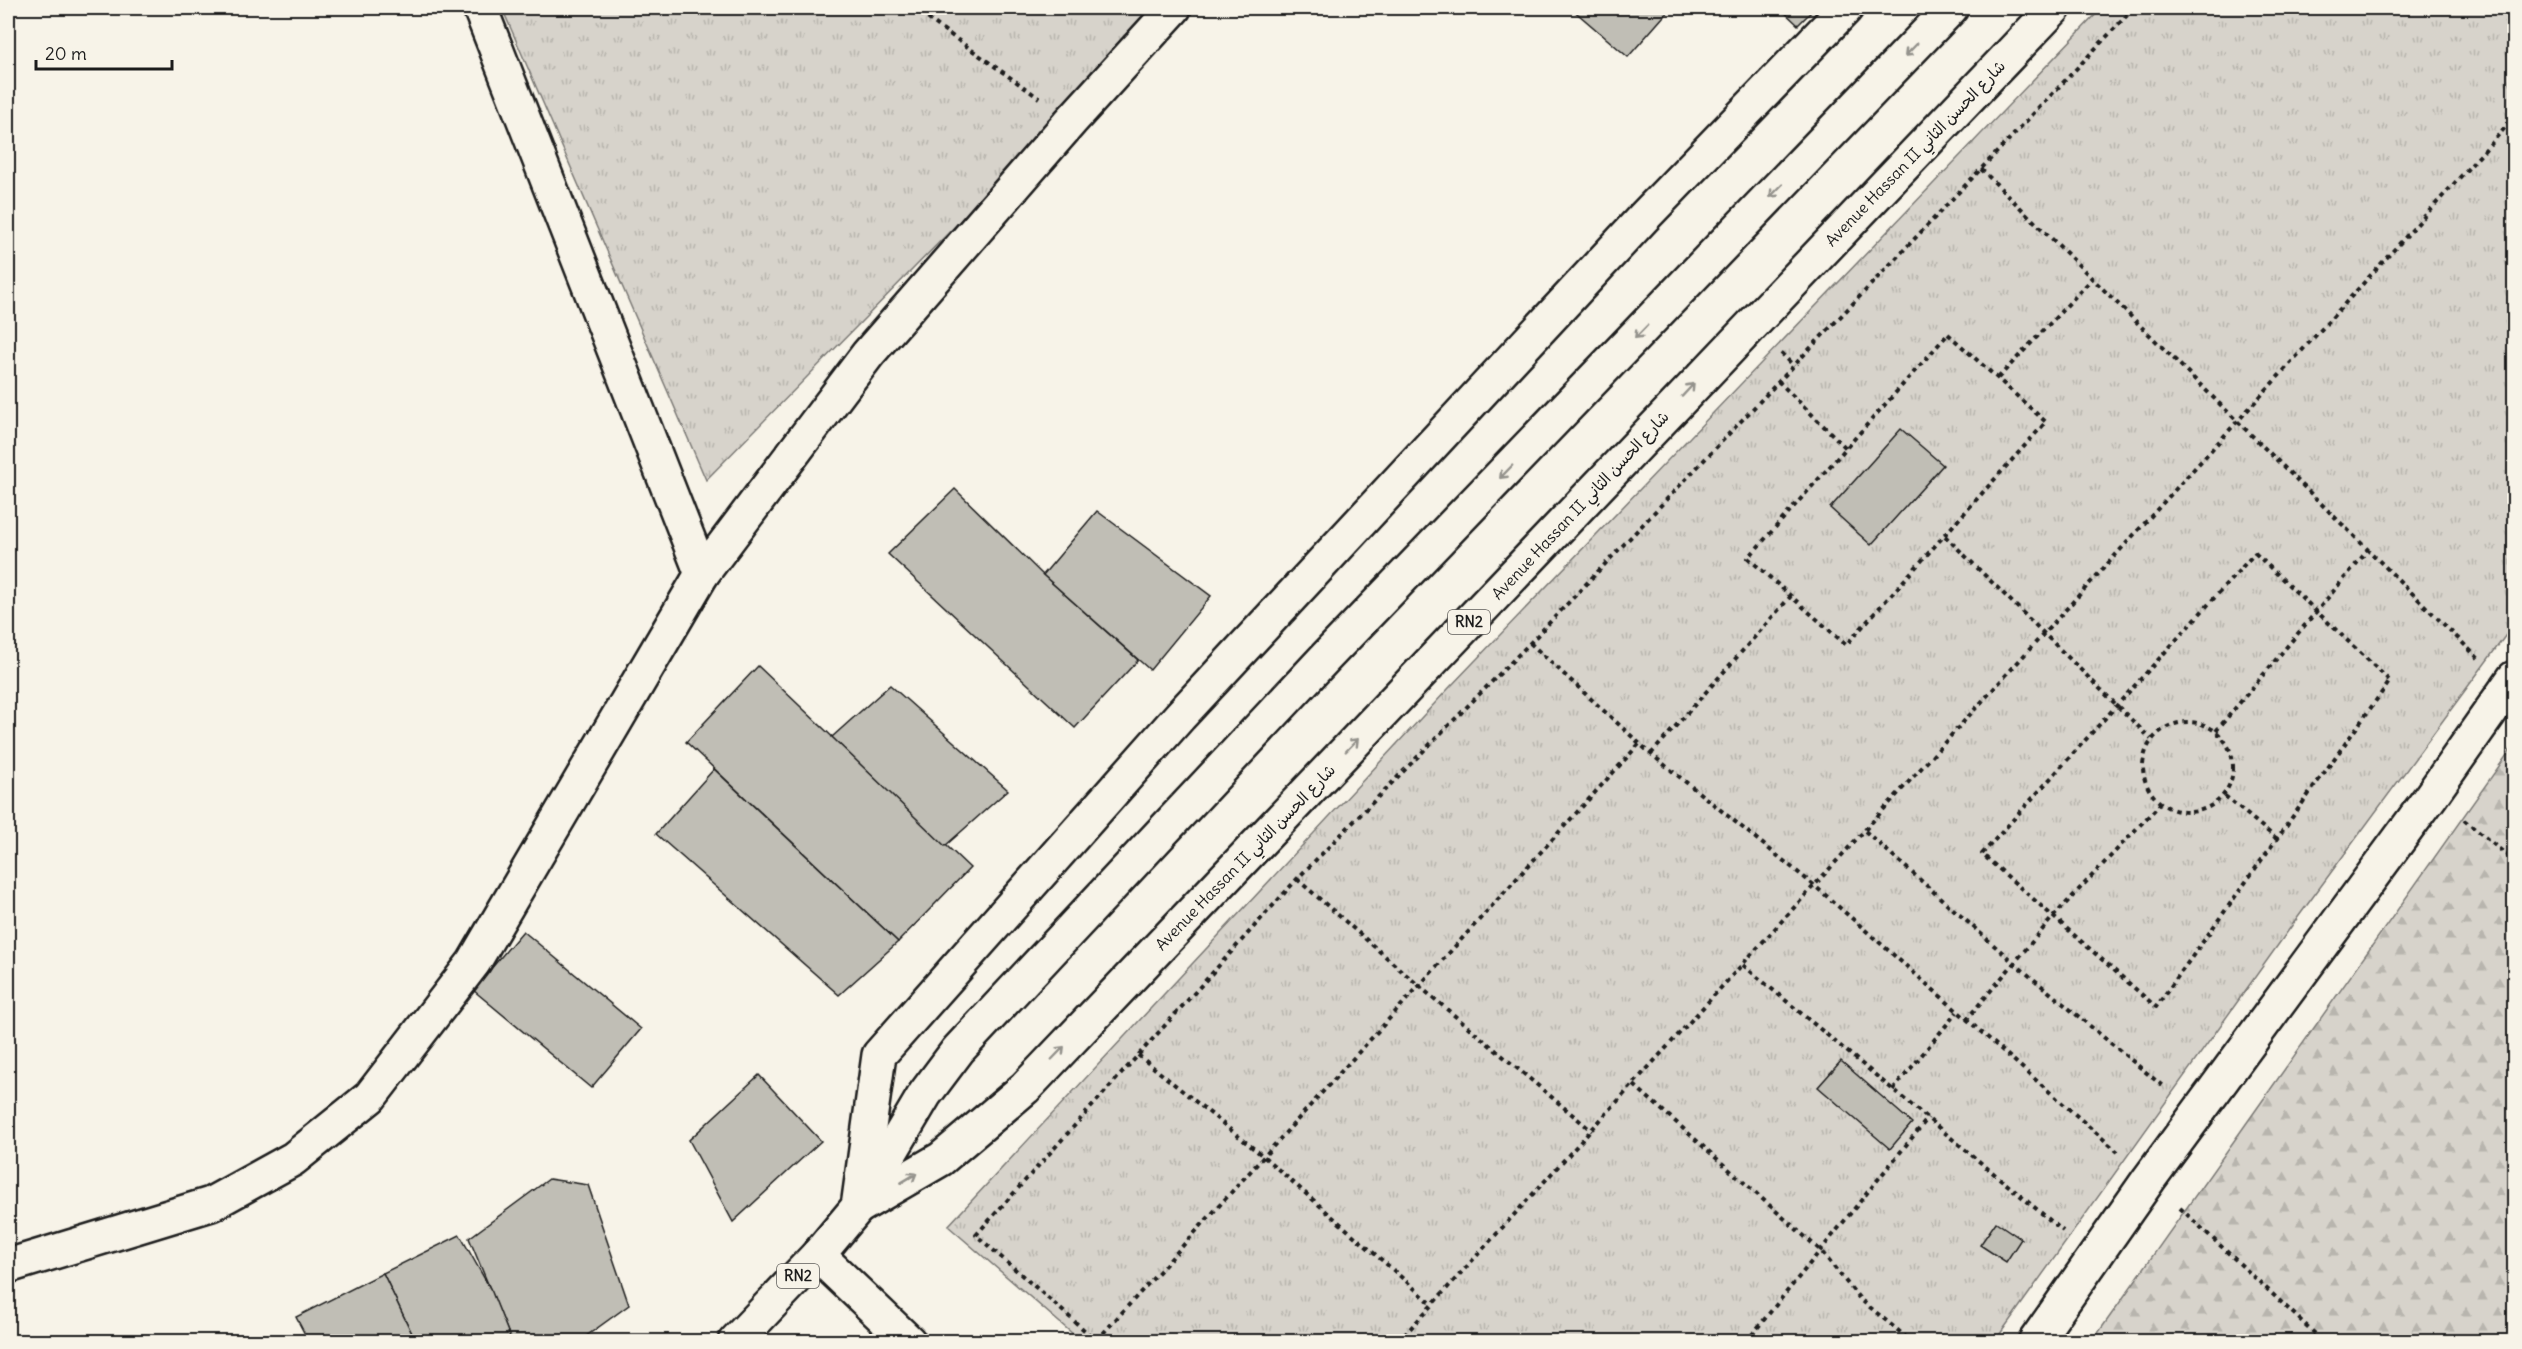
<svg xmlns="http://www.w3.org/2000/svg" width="2522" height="1349" font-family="Delius,'Playpen Sans Arabic',sans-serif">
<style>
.grass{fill:url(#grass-tufts);stroke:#7a7874;stroke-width:1.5}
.forest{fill:url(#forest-firs);stroke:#7a7874;stroke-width:1.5}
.building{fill:#c0beb5;stroke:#1c1c1c;stroke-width:1.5}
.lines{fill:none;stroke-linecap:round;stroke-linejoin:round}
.street-casing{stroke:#1c1c1c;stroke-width:38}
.primary-casing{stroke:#1c1c1c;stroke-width:38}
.path{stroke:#1c1c1c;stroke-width:4;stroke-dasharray:4.5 4.5;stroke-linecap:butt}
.street{stroke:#f7f3e8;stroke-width:33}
.primary{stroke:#f7f3e8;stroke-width:33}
.oneway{stroke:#94928c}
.labels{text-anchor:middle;stroke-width:6;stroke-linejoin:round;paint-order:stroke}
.shield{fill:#f7f3e8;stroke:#5e5c59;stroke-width:1.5}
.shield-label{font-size:15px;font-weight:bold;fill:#1c1c1c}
.street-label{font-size:16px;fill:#1c1c1c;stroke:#f7f3e8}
</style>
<defs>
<pattern id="grass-tufts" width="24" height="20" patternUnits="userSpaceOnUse" patternTransform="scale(1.5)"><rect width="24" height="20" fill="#d7d3cb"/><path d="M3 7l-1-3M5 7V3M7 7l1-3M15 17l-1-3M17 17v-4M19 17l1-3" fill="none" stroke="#b8b5ae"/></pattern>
<pattern id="forest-firs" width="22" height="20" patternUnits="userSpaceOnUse" patternTransform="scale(1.5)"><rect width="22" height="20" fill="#d7d3cb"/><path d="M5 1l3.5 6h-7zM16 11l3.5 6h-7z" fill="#b8b5ae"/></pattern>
</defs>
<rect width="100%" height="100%" fill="#f7f3e8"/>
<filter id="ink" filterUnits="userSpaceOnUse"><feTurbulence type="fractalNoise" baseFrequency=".0167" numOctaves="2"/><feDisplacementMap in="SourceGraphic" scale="12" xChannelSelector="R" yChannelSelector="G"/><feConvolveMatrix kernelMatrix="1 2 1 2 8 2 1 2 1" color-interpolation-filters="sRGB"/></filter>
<g filter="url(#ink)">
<!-- grass -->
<g class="grass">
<path d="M 502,8 L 1169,8 L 706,480 Z"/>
<path d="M 2102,8 L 2514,8 L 2514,624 L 2293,924 L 1995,1341 L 1081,1341 L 948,1226 L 1449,688 Z"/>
</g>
<!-- forest -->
<path class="forest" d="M 2514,745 L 2514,1341 L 2093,1341 L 2096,1336 Z"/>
<!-- building -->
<g class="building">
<path d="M 1571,8 L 1671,8 L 1628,57 Z"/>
<path d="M 1780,8 L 1815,8 L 1798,25 Z"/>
<path d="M 1901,429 L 1943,465 L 1871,545 L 1830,508 Z"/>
<path d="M 955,489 L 1043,575 L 1138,660 L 1075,728 L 888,554 Z"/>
<path d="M 1097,511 L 1211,596 L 1150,670 L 1043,575 Z"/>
<path d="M 758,666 L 970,868 L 898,942 L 686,742 Z"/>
<path d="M 890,685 L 1008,790 L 945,846 L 832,737 Z"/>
<path d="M 714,769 L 898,942 L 839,995 L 656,834 Z"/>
<path d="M 523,931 L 641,1029 L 591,1088 L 473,990 Z"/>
<path d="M 1841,1061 L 1912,1123 L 1890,1149 L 1818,1087 Z"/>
<path d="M 759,1075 L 821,1141 L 733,1222 L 689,1140 Z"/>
<path d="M 549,1179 L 588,1185 L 629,1305 L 578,1342 L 512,1342 L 469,1238 Z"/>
<path d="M 1996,1222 L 2021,1239 L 2006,1262 L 1980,1245 Z"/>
<path d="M 460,1235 L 492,1292 L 512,1342 L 416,1342 L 383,1273 Z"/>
<path d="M 383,1273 L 416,1342 L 309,1342 L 296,1317 Z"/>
</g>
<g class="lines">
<defs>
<g id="street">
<path d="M 480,8 L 702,574"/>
<path d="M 858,1207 L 879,1055 L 1180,716 L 1643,218 L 1846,8"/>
<path d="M 818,1255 L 909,1342"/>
<path d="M 8,1266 L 211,1204 L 293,1159 L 370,1097 L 474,962 L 702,574 L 868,354 L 1071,121 L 1174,8"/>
<path d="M 2035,1342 L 2149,1179 L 2431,796 L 2514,678"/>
</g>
<g id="primary">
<path d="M 860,1206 L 941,1159 L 1025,1088 L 2054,8"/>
<path d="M 735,1342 L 818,1255 L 858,1207 L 925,1094 L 958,1050 L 1326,657 L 1951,8"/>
</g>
</defs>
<!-- street casing -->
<use href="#street" class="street-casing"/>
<!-- primary casing -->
<use href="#primary" class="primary-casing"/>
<!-- path -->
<g class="path">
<path d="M 913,8 L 1039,98"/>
<path d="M 1981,169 L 2479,659"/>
<path d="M 1948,334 L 2046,422 L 1846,645 L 1748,558 Z"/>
<path d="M 1781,353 L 1794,366"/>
<path d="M 1998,378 L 2093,278"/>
<path d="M 1778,381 L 1846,448"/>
<path d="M 1945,536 L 2151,739"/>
<path d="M 2255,553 L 2390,681 L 2156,1007 L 1982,854 Z"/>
<path d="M 1530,643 L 1651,754 L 1815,886 L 2118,1152"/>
<circle cx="2188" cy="767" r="45"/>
<path d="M 2216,731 L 2368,550"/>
<path d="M 1651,754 L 1791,596"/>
<path d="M 2225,796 L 2277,839"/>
<path d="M 2464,820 L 2514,861"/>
<path d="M 1865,831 L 2014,963 L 2165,1088"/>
<path d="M 1297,879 L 1418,985 L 1592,1131"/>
<path d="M 1743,965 L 2063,1231"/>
<path d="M 1966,1020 L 2053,917 L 2160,804"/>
<path d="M 1138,1055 L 1263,1156 L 1432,1304"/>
<path d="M 1634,1085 L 1821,1251 L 1860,1299 L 1912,1342"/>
<path d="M 1893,1090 L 1957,1012"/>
<path d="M 2180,1208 L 2324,1342"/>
<path d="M 1097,1340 L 1640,743"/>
<path d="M 1098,1342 L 976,1235 L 1297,879 L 1530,643 L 2134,8"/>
<path d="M 1398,1342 L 2514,118"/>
<path d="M 1746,1342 L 1928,1118"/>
</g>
<!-- street -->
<use href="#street" class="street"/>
<!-- primary -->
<use href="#primary" class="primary"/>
</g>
<!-- one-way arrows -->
<defs><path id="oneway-shaft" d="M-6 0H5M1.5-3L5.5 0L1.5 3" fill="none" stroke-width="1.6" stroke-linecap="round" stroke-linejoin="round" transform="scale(1.5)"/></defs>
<g class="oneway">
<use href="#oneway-shaft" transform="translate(1911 50) rotate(134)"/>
<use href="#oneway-shaft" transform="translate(1776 191) rotate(134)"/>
<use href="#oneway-shaft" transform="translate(1641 332) rotate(134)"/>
<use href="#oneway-shaft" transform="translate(1688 390) rotate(-47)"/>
<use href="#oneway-shaft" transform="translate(1506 472) rotate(134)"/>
<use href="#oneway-shaft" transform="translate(1352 745) rotate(-46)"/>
<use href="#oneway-shaft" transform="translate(1058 1053) rotate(-46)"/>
<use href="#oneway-shaft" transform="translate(909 1178) rotate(-31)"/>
</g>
</g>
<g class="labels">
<!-- shield labels -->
<g class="shield">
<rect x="1448" y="610" width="42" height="24" rx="4.5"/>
<rect x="777" y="1264" width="42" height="24" rx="4.5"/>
</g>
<g class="shield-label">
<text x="1469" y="627">RN2</text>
<text x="798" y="1281">RN2</text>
</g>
<!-- street labels -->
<g class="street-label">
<text transform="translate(1915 153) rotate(-46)" y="6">Avenue Hassan II شارع الحسن الثاني</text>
<text transform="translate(1580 505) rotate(-47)" y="6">Avenue Hassan II شارع الحسن الثاني</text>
<text transform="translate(1245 857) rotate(-46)" y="6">Avenue Hassan II شارع الحسن الثاني</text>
</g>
</g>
<!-- margin -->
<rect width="2522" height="1349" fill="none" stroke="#f7f3e8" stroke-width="30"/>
<rect x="15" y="15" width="2492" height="1319" fill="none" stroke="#1c1c1c" stroke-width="2" filter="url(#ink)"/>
<!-- scale -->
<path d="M36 60v9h136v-9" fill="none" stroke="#1c1c1c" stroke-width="3"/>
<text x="45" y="60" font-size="18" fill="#1c1c1c" stroke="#f7f3e8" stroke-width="4.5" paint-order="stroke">20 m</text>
</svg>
